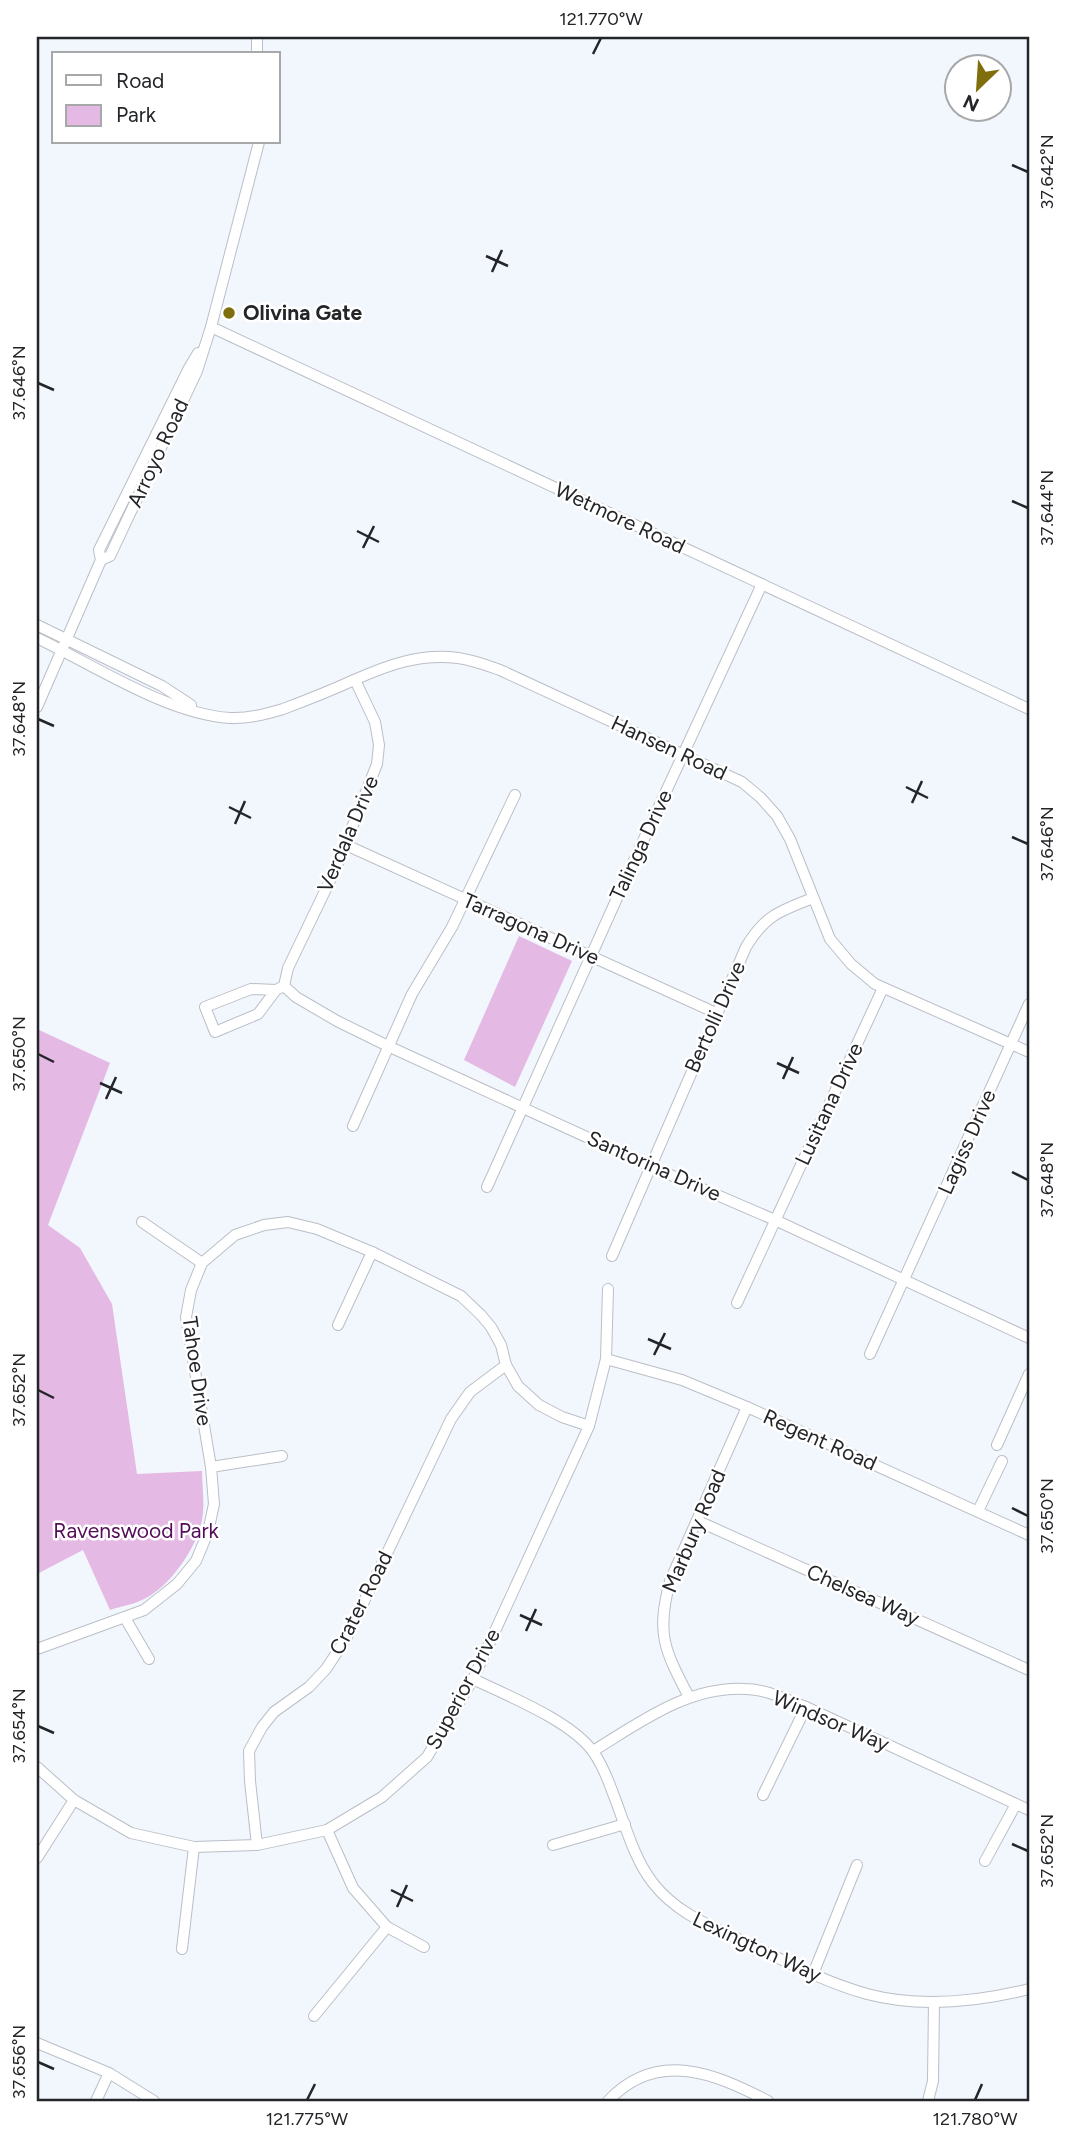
<svg xmlns="http://www.w3.org/2000/svg" width="1066" height="2138" font-family="Figtree,sans-serif">
<style>
.green{fill:#e4b9e4}
.lines{fill:none;stroke-linecap:round;stroke-linejoin:round}
.minor-casing{stroke:#babfc7;stroke-width:12}
.minor{stroke:#fff;stroke-width:10}
.ticks{fill:none;stroke:#232528;stroke-width:2.5}
.poi-dot{fill:#806e0c;stroke:#fff;stroke-width:2.5}
.labels{text-anchor:middle;stroke-width:5;stroke-linejoin:round;paint-order:stroke}
.poi-label{font-size:21px;font-weight:bold;fill:#232528;stroke:#fff;text-anchor:start}
.street-label{font-size:21px;fill:#232528;stroke:#fff}
.park-label{font-size:21px;fill:#540c58;stroke:#fff}
.neatline{fill:none;stroke:#232528;stroke-width:2.5}
.ticks-label{font-size:18px;text-anchor:middle;fill:#232528}
</style>
<rect width="100%" height="100%" fill="#f2f6fd"/>
<!-- green -->
<g class="green">
<path d="M 519,936 L 572,961 L 515,1087 L 464,1060 Z"/>
<path d="M 37,1029 L 110,1063 L 48,1225 L 80,1248 L 112,1304 L 137,1474 L 202,1471 C 202,1487 205,1504 202,1520 C 197,1547 171,1585 146,1598 C 136,1604 122,1606 110,1610 L 83,1550 L 37,1574 Z"/>
</g>
<g class="lines">
<defs>
<g id="minor">
<path d="M 257,37 L 257,54"/>
<path d="M 211,327 L 1029,709"/>
<path d="M 101,560 L 110,556 L 197,371 L 211,327 L 259,142"/>
<path d="M 37,625 L 162,686 L 191,705"/>
<path d="M 37,638 C 94,665 167,714 230,718 C 248,719 267,714 283,709 C 307,700 330,691 354,680 C 388,665 420,653 458,658 C 473,660 486,665 500,670 L 742,782 L 761,798 L 777,816 L 790,839 L 830,939 L 851,964 L 875,984 L 1029,1052"/>
<path d="M 37,707 L 101,560 L 99,550 L 189,368 L 198,353"/>
<path d="M 346,845 L 716,1013"/>
<path d="M 284,986 L 296,997 L 337,1021 L 390,1047 L 652,1167 L 775,1220 L 1029,1338"/>
<path d="M 284,986 L 288,968 L 336,868 L 377,764 L 379,745 L 375,722 L 355,680"/>
<path d="M 276,990 L 251,989 L 205,1007 L 215,1032 L 258,1014 L 276,990 L 284,986"/>
<path d="M 353,1126 L 412,994 L 452,927 L 515,795"/>
<path d="M 487,1187 L 631,867 L 762,584"/>
<path d="M 142,1222 L 202,1263"/>
<path d="M 612,1256 L 746,947 C 765,915 780,911 813,898"/>
<path d="M 737,1303 L 883,988"/>
<path d="M 338,1325 L 372,1252"/>
<path d="M 870,1354 L 1029,1004"/>
<path d="M 606,1359 L 682,1380 L 747,1407 L 1029,1535"/>
<path d="M 997,1445 L 1029,1374"/>
<path d="M 211,1467 L 282,1456"/>
<path d="M 978,1511 L 1002,1461"/>
<path d="M 698,1521 L 1029,1670"/>
<path d="M 125,1618 L 149,1659"/>
<path d="M 37,1649 L 144,1610 L 177,1584 L 196,1561 L 208,1532 L 214,1504 L 211,1467 L 186,1317 L 191,1290 L 202,1263 L 235,1235 L 264,1225 L 288,1222 L 317,1229 L 372,1252 L 461,1296 L 481,1315 L 491,1327 L 501,1345 L 506,1365 L 518,1386 L 539,1405 L 562,1417 L 589,1426"/>
<path d="M 473,1679 C 508,1696 572,1721 594,1753 C 603,1766 609,1782 614,1796 C 625,1824 634,1859 653,1883 C 677,1914 711,1926 745,1942 C 785,1961 824,1982 867,1994 C 920,2008 977,2002 1029,1989"/>
<path d="M 689,1697 C 664,1649 656,1634 670,1581 L 747,1407"/>
<path d="M 593,1751 C 639,1723 688,1686 745,1689 C 766,1689 787,1700 806,1707 L 1029,1810"/>
<path d="M 37,1767 L 74,1800 L 131,1833 L 194,1847 L 257,1845 L 327,1830 L 382,1797 L 427,1757 L 473,1679 L 589,1426 L 606,1359 L 608,1289"/>
<path d="M 763,1795 L 806,1707"/>
<path d="M 327,1830 L 353,1888 L 387,1927 L 424,1947"/>
<path d="M 257,1845 L 250,1781 L 249,1751 L 262,1727 L 274,1712 L 309,1687 L 326,1669 L 347,1637 L 451,1419 L 470,1392 L 506,1365"/>
<path d="M 553,1845 L 625,1824"/>
<path d="M 37,1858 L 74,1800"/>
<path d="M 985,1861 L 1016,1804"/>
<path d="M 182,1949 L 194,1847"/>
<path d="M 813,1974 L 857,1865"/>
<path d="M 314,2016 L 387,1927"/>
<path d="M 37,2043 L 109,2073 L 154,2101"/>
<path d="M 96,2101 L 109,2073"/>
<path d="M 608,2101 C 657,2049 714,2073 768,2101"/>
<path d="M 928,2101 L 933,2081 L 934,2002"/>
</g>
</defs>
<!-- minor casing -->
<use href="#minor" class="minor-casing"/>
<!-- minor -->
<use href="#minor" class="minor"/>
</g>
<!-- ticks -->
<path class="ticks" d="M 593,54 L 601,38M 1012,165 L 1028,172M 486,256 L 508,266M 492,272 L 502,250M 38,383 L 54,390M 1012,501 L 1028,508M 357,531 L 379,542M 363,548 L 374,526M 38,719 L 54,726M 906,787 L 928,798M 912,803 L 922,781M 229,807 L 251,818M 235,824 L 245,801M 1012,837 L 1028,844M 38,1054 L 54,1062M 777,1063 L 799,1073M 783,1079 L 793,1057M 100,1083 L 122,1093M 106,1099 L 116,1077M 1012,1172 L 1028,1180M 648,1339 L 671,1349M 654,1355 L 665,1333M 38,1390 L 54,1398M 1012,1508 L 1028,1516M 520,1615 L 542,1625M 526,1631 L 536,1609M 38,1726 L 54,1733M 1012,1844 L 1028,1851M 391,1890 L 413,1901M 397,1907 L 407,1885M 38,2062 L 54,2069M 307,2100 L 315,2084M 975,2100 L 982,2084"/>
<!-- markers -->
<circle class="poi-dot" cx="229" cy="313" r="7"/>
<g class="labels">
<!-- poi labels -->
<g class="poi-label">
<text x="243" y="320">Olivina Gate</text>
</g>
<!-- street labels -->
<g class="street-label">
<text transform="translate(158 453) rotate(-65)" y="7">Arroyo Road</text>
<text transform="translate(620 518) rotate(25)" y="7">Wetmore Road</text>
<text transform="translate(669 748) rotate(25)" y="7">Hansen Road</text>
<text transform="translate(348 834) rotate(-67)" y="7">Verdala Drive</text>
<text transform="translate(641 845) rotate(-65)" y="7">Talinga Drive</text>
<text transform="translate(531 929) rotate(24)" y="7">Tarragona Drive</text>
<text transform="translate(715 1017) rotate(-66)" y="7">Bertolli Drive</text>
<text transform="translate(829 1104) rotate(-65)" y="7">Lusitana Drive</text>
<text transform="translate(967 1142) rotate(-66)" y="7">Lagiss Drive</text>
<text transform="translate(654 1166) rotate(24)" y="7">Santorina Drive</text>
<text transform="translate(197 1371) rotate(82)" y="7">Tahoe Drive</text>
<text transform="translate(820 1440) rotate(24)" y="7">Regent Road</text>
<text transform="translate(694 1531) rotate(-67)" y="7">Marbury Road</text>
<text transform="translate(863 1595) rotate(24)" y="7">Chelsea Way</text>
<text transform="translate(361 1603) rotate(-63)" y="7">Crater Road</text>
<text transform="translate(463 1689) rotate(-62)" y="7">Superior Drive</text>
<text transform="translate(831 1721) rotate(23)" y="7">Windsor Way</text>
<text transform="translate(757 1947) rotate(25)" y="7">Lexington Way</text>
</g>
<!-- park labels -->
<g class="park-label">
<text x="136" y="1538">Ravenswood Park</text>
</g>
</g>
<!-- border -->
<rect width="1066" height="2138" fill="none" stroke="#ffffff" stroke-width="77"/>
<!-- legend -->
<rect x="52" y="52" width="228" height="91" fill="#ffffff" stroke="#a7a8a9" stroke-width="2"/>
<rect x="66" y="75" width="35" height="10" fill="#ffffff" stroke="#a7a8a9" stroke-width="2"/>
<text x="116" y="88" font-size="21" fill="#232528">Road</text>
<rect x="66" y="105" width="35" height="21" fill="#e4b9e4" stroke="#a7a8a9" stroke-width="2"/>
<text x="116" y="122" font-size="21" fill="#232528">Park</text>
<!-- north arrow -->
<g transform="translate(978 88) rotate(205)"><circle r="33" fill="#ffffff" stroke="#a7a8a9" stroke-width="2"/>
<path d="M0-5L12 26L0 18L-12 26Z" fill="#806e0c"/>
<text y="-10" font-size="19" font-weight="bold" text-anchor="middle" fill="#232528">N</text>
</g>
<rect x="38" y="38" width="990" height="2062" class="neatline"/>
<g class="ticks-label">
<text x="601" y="25">121.770°W</text>
<text transform="translate(1047 172) rotate(-90)" y="6">37.642°N</text>
<text transform="translate(19 383) rotate(-90)" y="6">37.646°N</text>
<text transform="translate(1047 508) rotate(-90)" y="6">37.644°N</text>
<text transform="translate(19 719) rotate(-90)" y="6">37.648°N</text>
<text transform="translate(1047 844) rotate(-90)" y="6">37.646°N</text>
<text transform="translate(19 1054) rotate(-90)" y="6">37.650°N</text>
<text transform="translate(1047 1180) rotate(-90)" y="6">37.648°N</text>
<text transform="translate(19 1390) rotate(-90)" y="6">37.652°N</text>
<text transform="translate(1047 1516) rotate(-90)" y="6">37.650°N</text>
<text transform="translate(19 1726) rotate(-90)" y="6">37.654°N</text>
<text transform="translate(1047 1851) rotate(-90)" y="6">37.652°N</text>
<text transform="translate(19 2062) rotate(-90)" y="6">37.656°N</text>
<text x="307" y="2125">121.775°W</text>
<text x="975" y="2125">121.780°W</text>
</g>
</svg>
